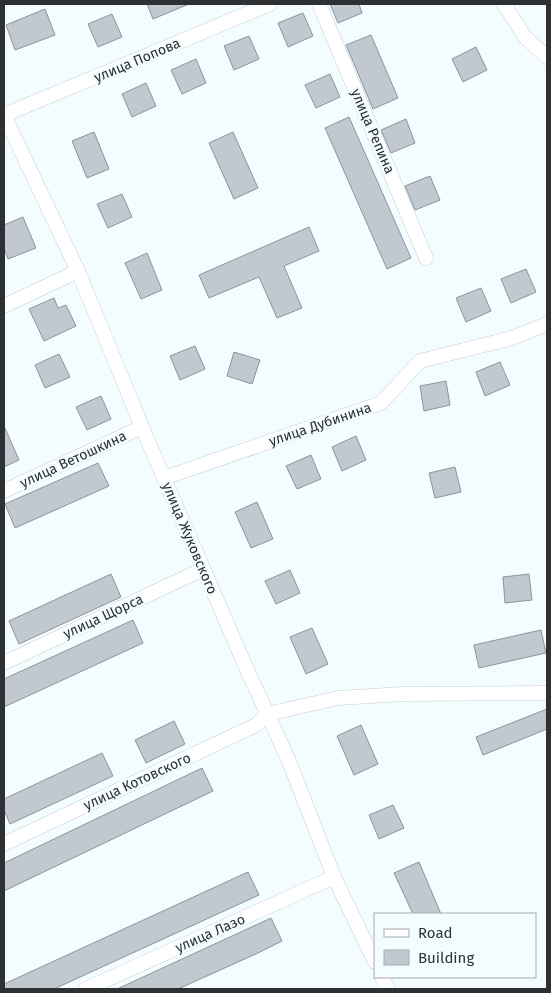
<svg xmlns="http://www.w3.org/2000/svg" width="551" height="993" font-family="'Fira Sans',sans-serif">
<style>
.building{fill:#c1c8d0;stroke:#8d939a}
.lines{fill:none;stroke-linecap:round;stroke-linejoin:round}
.minor-casing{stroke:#c4cfd2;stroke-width:15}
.minor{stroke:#fff;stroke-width:14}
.labels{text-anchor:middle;stroke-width:5;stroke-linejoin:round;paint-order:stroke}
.street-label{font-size:14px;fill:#2d3133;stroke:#f3fcfe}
</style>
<rect width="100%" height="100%" fill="#f3fcfe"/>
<!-- building -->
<g class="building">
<path d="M 147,4 L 189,4 L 153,19 Z"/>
<path d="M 330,4 L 359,4 L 362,13 L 338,23 Z"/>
<path d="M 45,9 L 55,35 L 15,50 L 6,25 Z"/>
<path d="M 303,13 L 313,36 L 288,47 L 278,23 Z"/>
<path d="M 112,14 L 122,37 L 98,47 L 88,24 Z"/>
<path d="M 371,35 L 398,98 L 373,109 L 346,45 Z"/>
<path d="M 249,36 L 259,59 L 234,70 L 224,46 Z"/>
<path d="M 476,47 L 487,70 L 463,82 L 452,59 Z"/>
<path d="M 196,59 L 206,83 L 182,94 L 171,70 Z"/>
<path d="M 330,74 L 340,97 L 316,108 L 305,85 Z"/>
<path d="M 146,83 L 156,106 L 132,117 L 122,94 Z"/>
<path d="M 349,117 L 411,258 L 387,269 L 325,128 Z"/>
<path d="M 406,119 L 415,143 L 391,153 L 381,130 Z"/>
<path d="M 94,132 L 109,169 L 87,178 L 72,141 Z"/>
<path d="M 233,132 L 258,188 L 234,199 L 209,143 Z"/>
<path d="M 430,176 L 440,200 L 415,210 L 405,186 Z"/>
<path d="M 122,194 L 132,217 L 108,228 L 97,204 Z"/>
<path d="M 23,217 L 36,248 L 8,259 L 4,248 L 4,225 Z"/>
<path d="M 309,227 L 319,251 L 284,266 L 302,308 L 277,318 L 259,277 L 209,298 L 199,275 Z"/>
<path d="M 147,253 L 162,290 L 141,299 L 125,263 Z"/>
<path d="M 526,269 L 536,292 L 511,303 L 501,279 Z"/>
<path d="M 481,288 L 491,311 L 466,322 L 456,298 Z"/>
<path d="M 54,298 L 58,308 L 66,305 L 76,326 L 44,341 L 29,309 Z"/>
<path d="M 195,346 L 205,369 L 180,380 L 170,356 Z"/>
<path d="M 234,352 L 260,360 L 252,384 L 227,376 Z"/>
<path d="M 59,354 L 70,377 L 45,388 L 35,365 Z"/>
<path d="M 500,362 L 510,385 L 485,396 L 476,372 Z"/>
<path d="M 446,381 L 450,405 L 424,411 L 420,386 Z"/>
<path d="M 101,396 L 111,419 L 87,430 L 76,407 Z"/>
<path d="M 4,426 L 19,460 L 4,467 Z"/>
<path d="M 356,436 L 366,460 L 342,471 L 332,447 Z"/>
<path d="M 311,455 L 321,479 L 297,489 L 286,466 Z"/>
<path d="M 98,463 L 109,486 L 15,528 L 5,504 Z"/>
<path d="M 455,467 L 461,492 L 435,498 L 429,473 Z"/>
<path d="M 257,502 L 273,539 L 251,548 L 235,512 Z"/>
<path d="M 290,570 L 300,593 L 276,604 L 265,581 Z"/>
<path d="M 111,574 L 121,597 L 19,644 L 9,621 Z"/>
<path d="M 529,574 L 532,600 L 505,603 L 503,577 Z"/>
<path d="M 133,620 L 143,643 L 4,707 L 4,679 Z"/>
<path d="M 312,628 L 328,664 L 306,674 L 290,637 Z"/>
<path d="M 541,630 L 546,653 L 479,668 L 474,645 Z"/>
<path d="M 547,709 L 547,729 L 483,755 L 476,737 Z"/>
<path d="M 174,721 L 185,744 L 146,763 L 135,740 Z"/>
<path d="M 361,725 L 378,764 L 354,775 L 337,736 Z"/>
<path d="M 102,753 L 113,776 L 10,824 L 4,810 L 4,799 Z"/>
<path d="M 202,768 L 213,791 L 4,891 L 4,863 Z"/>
<path d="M 393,805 L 404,828 L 379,839 L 369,815 Z"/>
<path d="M 419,862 L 441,914 L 413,914 L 394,873 Z"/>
<path d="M 248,872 L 259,895 L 54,989 L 4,989 L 4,984 Z"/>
<path d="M 271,918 L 282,941 L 258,953 L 178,989 L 117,989 Z"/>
</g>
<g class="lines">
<defs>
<g id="minor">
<path d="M 319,4 L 426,258"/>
<path d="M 504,4 L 525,37 L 547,57"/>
<path d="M 4,115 L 78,271 L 142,427 L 244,663 L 289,761 L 334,877 L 375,962"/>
<path d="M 4,115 L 270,4"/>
<path d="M 4,306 L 78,271"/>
<path d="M 164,478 L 381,403 L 420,361 L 512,338 L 547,324"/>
<path d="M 4,491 L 142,427"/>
<path d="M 4,663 L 203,569"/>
<path d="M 267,714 L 338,698 L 403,694 L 547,693"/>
<path d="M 4,844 L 256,725 L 267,714"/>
<path d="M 382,977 L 388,989"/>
<path d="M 86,989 L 334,877"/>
</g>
</defs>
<!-- minor casing -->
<use href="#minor" class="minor-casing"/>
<!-- minor -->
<use href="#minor" class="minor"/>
</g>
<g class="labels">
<!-- street labels -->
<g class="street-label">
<text transform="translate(137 60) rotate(-23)" y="5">улица Попова</text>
<text transform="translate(373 131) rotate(67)" y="5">улица Репина</text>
<text transform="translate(320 424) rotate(-19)" y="5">улица Дубинина</text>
<text transform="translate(73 459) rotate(-25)" y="5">улица Ветошкина</text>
<text transform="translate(190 538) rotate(67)" y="5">улица Жуковского</text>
<text transform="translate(103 616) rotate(-25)" y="5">улица Щорса</text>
<text transform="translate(137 781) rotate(-25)" y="5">улица Котовского</text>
<text transform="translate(210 933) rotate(-24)" y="5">улица Лазо</text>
</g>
</g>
<!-- border -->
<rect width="551" height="993" fill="none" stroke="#2d3133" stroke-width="10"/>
<!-- legend -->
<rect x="374" y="913" width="162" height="65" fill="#f3fcfe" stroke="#a4abad"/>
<rect x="384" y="929" width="25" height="8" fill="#ffffff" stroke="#a4abad"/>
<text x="418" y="938" font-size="15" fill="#2d3133">Road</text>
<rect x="384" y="950" width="25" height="15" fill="#c1c8d0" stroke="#a4abad"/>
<text x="418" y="963" font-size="15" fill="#2d3133">Building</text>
</svg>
